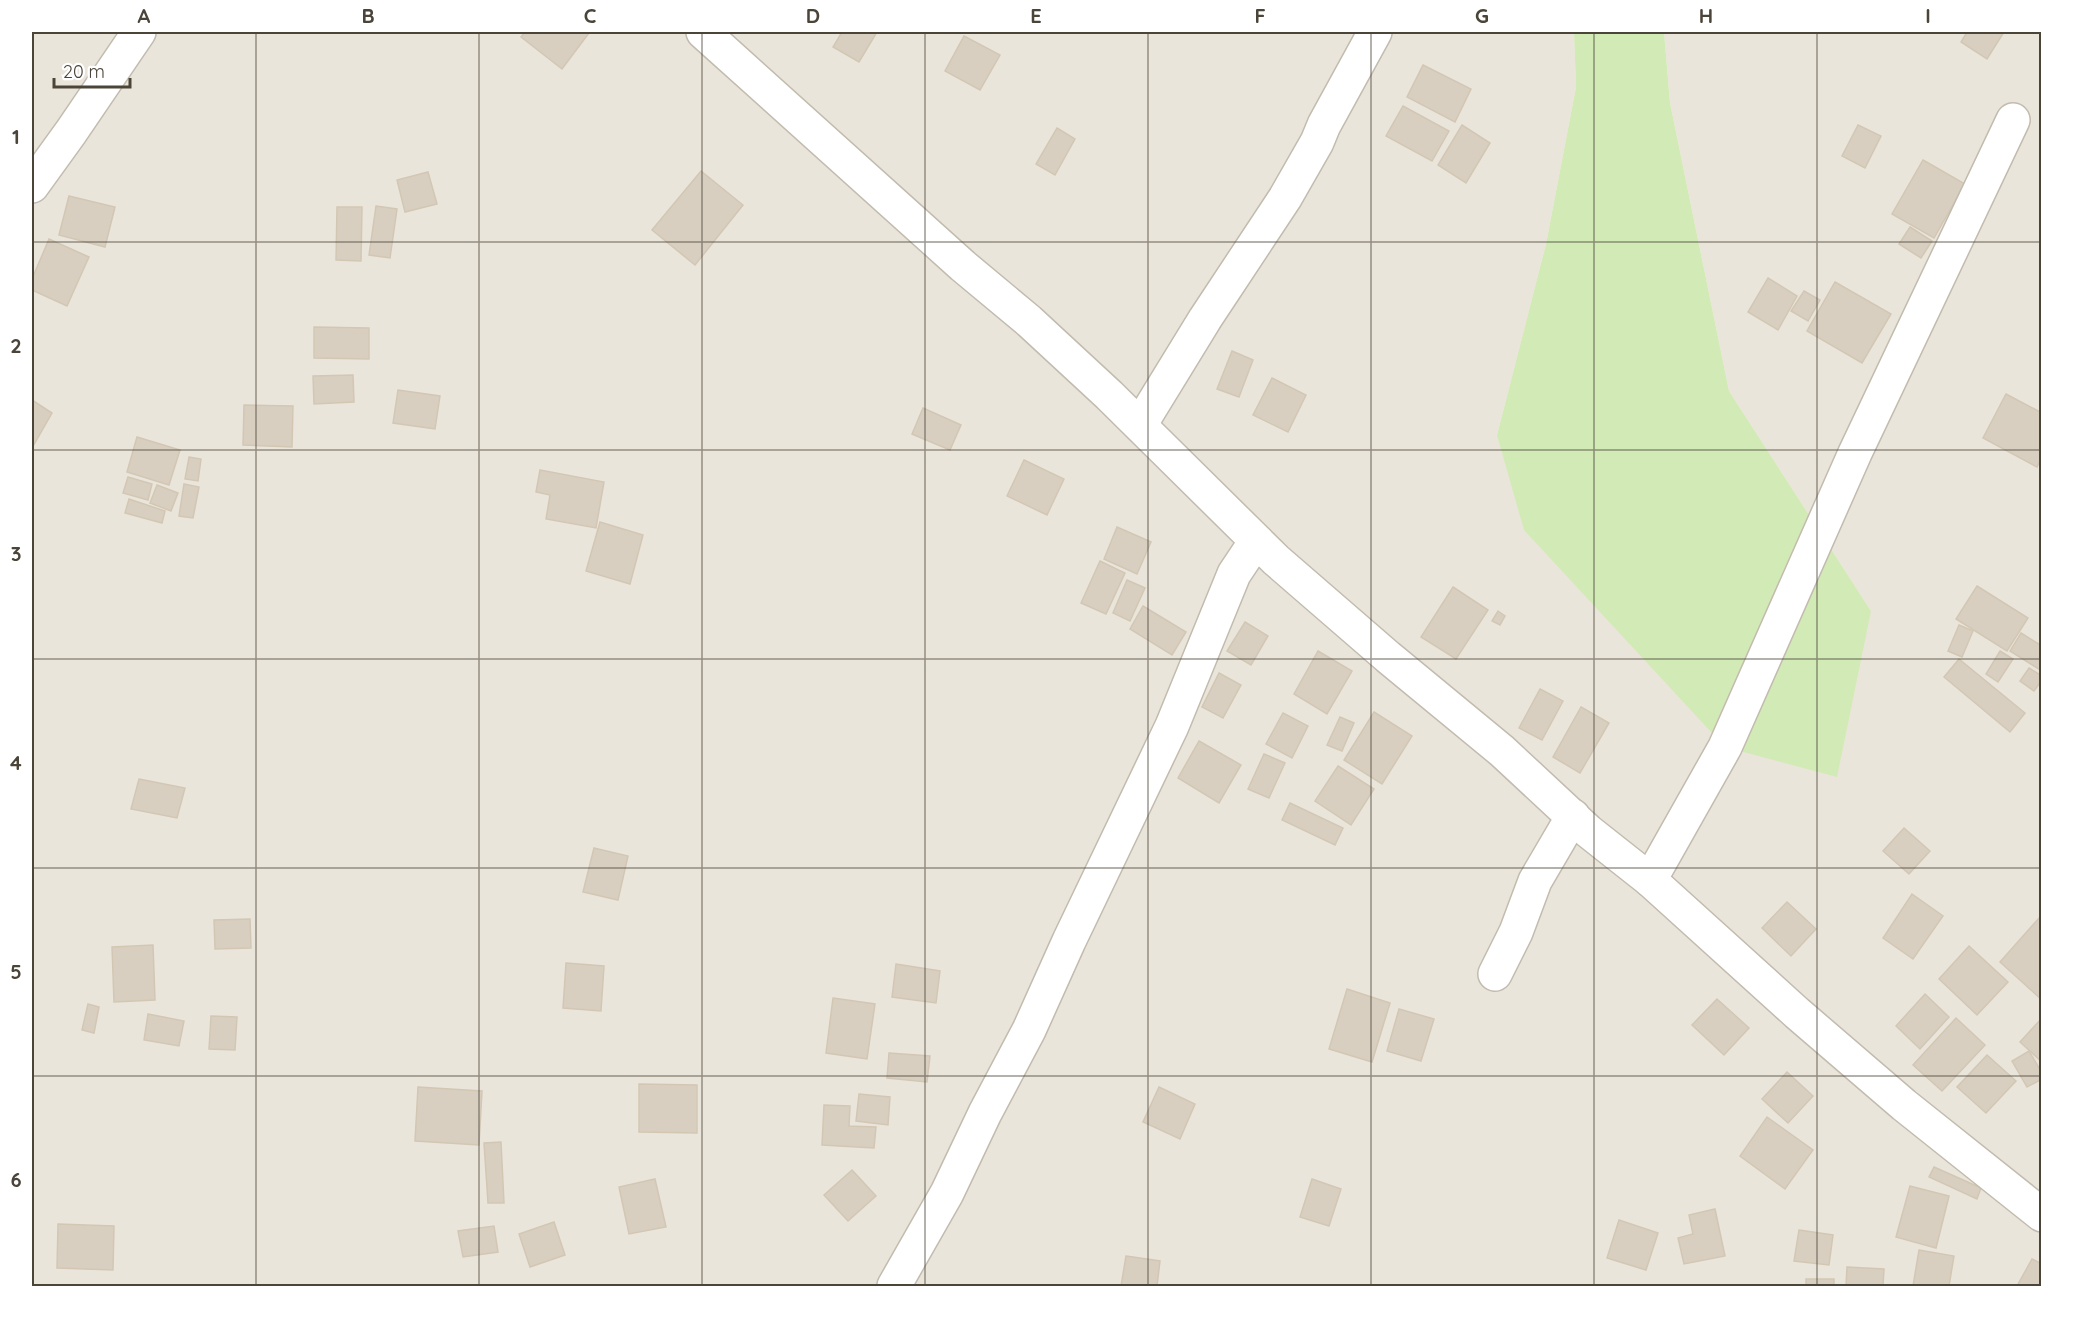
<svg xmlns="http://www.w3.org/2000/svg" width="2073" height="1318" font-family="Quicksand,sans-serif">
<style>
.residential{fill:#eae5da}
.green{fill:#d2eab5}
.building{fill:#d8cfc1;stroke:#d3c7b4;stroke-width:1.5}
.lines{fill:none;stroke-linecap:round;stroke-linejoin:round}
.minor-casing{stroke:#c2bbae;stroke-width:36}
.minor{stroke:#fff;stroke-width:33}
.grid{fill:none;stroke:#4b4439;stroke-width:1.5;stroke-opacity:0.55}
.neatline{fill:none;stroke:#4b4439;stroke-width:2}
.grid-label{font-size:20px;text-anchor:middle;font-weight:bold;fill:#4b4439}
</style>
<rect width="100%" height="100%" fill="#f6f3ec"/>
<!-- residential -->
<path class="residential" d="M 32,32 L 1574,32 L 1576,87 L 1546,244 L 1497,435 L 1871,611 L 1729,391 L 1670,103 L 1664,32 L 2041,32 L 2041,1286 L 32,1286 Z"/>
<!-- green -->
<path class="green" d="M 1574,32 L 1664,32 L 1670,103 L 1729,391 L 1871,611 L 1837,777 L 1725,747 L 1524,530 L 1497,435 L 1546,244 L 1576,87 Z"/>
<!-- building -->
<g class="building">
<path d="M 525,32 L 587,32 L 589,33 L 562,69 L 521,37 Z"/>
<path d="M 842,32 L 877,32 L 859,62 L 833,47 Z"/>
<path d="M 1967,32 L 2004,32 L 1987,59 L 1961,42 Z"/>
<path d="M 964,36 L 1000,55 L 980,90 L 945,71 Z"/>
<path d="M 1423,65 L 1471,89 L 1455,122 L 1407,97 Z"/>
<path d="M 1403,106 L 1449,131 L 1432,161 L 1386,136 Z"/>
<path d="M 1462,125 L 1490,143 L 1466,183 L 1438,165 Z"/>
<path d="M 1858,125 L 1881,136 L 1865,168 L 1842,156 Z"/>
<path d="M 1057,128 L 1075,139 L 1055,175 L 1036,164 Z"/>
<path d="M 1923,160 L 1965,184 L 1934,238 L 1892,214 Z"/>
<path d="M 701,171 L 743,205 L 695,265 L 652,230 Z"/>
<path d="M 428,172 L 437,204 L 405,212 L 397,180 Z"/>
<path d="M 69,196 L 115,207 L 105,247 L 59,235 Z"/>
<path d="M 376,206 L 397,209 L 390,258 L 369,255 Z"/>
<path d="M 337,207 L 362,207 L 361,261 L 336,260 Z"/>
<path d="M 1910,227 L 1932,241 L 1921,258 L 1899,244 Z"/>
<path d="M 49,239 L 89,257 L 67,306 L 32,290 L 32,279 Z"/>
<path d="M 1768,278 L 1797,296 L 1778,330 L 1748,312 Z"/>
<path d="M 1835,282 L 1891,314 L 1862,363 L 1807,331 Z"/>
<path d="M 1804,291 L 1820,300 L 1808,321 L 1791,311 Z"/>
<path d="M 314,327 L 369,328 L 369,359 L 314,358 Z"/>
<path d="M 1232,351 L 1253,360 L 1239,397 L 1217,389 Z"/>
<path d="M 353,375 L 354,402 L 314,404 L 313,376 Z"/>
<path d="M 1272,378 L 1306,395 L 1288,432 L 1253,415 Z"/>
<path d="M 398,390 L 440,396 L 435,429 L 393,423 Z"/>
<path d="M 2006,394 L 2042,413 L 2042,457 L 2037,467 L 1983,438 Z"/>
<path d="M 32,400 L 52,413 L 32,448 Z"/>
<path d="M 244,405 L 293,406 L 292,447 L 243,445 Z"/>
<path d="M 923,408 L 961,425 L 950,450 L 912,434 Z"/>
<path d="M 137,437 L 180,450 L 169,485 L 127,472 Z"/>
<path d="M 189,457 L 201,459 L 198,481 L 185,479 Z"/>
<path d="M 1024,460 L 1064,479 L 1047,515 L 1007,496 Z"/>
<path d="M 540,470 L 604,482 L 596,528 L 546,519 L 550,495 L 536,492 Z"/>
<path d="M 128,477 L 152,484 L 148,500 L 123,493 Z"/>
<path d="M 184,484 L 199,487 L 193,518 L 179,516 Z"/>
<path d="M 157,485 L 178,493 L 171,511 L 150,503 Z"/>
<path d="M 129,499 L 165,511 L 162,523 L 125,513 Z"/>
<path d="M 600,522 L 643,535 L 630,584 L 586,571 Z"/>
<path d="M 1117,527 L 1151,542 L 1137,574 L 1104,559 Z"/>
<path d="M 1100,561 L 1125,573 L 1106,614 L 1081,603 Z"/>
<path d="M 1127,580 L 1145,588 L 1130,621 L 1113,613 Z"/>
<path d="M 1977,586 L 2028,618 L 2007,651 L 1956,619 Z"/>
<path d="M 1453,587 L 1488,610 L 1456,659 L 1421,637 Z"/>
<path d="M 1143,606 L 1186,632 L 1172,655 L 1130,629 Z"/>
<path d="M 1498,611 L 1505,616 L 1500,625 L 1492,621 Z"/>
<path d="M 1245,622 L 1268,636 L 1251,665 L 1227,651 Z"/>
<path d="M 1959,625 L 1973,631 L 1962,657 L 1948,651 Z"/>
<path d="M 2021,633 L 2042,646 L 2042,671 L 2010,651 Z"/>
<path d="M 1318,651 L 1352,671 L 1327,714 L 1294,694 Z"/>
<path d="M 2000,651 L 2013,659 L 1998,682 L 1986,674 Z"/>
<path d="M 1959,659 L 2025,713 L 2010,732 L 1944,677 Z"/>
<path d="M 2029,668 L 2042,676 L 2042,680 L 2034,691 L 2020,681 Z"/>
<path d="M 1219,673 L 1241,685 L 1223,718 L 1202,707 Z"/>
<path d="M 1540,689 L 1563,701 L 1542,740 L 1519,728 Z"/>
<path d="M 1581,707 L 1609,723 L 1580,773 L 1553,757 Z"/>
<path d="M 1374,712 L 1412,736 L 1382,784 L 1344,760 Z"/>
<path d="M 1283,713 L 1308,726 L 1292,758 L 1266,744 Z"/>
<path d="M 1340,717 L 1354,723 L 1342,751 L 1327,745 Z"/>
<path d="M 1199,741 L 1241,765 L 1219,803 L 1178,778 Z"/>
<path d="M 1264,754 L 1285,763 L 1269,798 L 1248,789 Z"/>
<path d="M 1338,766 L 1374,789 L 1351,825 L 1315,801 Z"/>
<path d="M 139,779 L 185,788 L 177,818 L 131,809 Z"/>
<path d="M 1290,803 L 1343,828 L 1335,845 L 1282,820 Z"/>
<path d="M 1904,828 L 1930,851 L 1909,874 L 1883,851 Z"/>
<path d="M 594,848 L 628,856 L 618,900 L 583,892 Z"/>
<path d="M 1912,894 L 1943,916 L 1913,959 L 1883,938 Z"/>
<path d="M 1787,902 L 1816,929 L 1791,956 L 1762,928 Z"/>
<path d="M 2039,918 L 2042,919 L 2042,1000 L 2000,962 Z"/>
<path d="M 250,919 L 251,948 L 215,949 L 214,920 Z"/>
<path d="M 153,945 L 155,1000 L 114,1002 L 112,947 Z"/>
<path d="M 1969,946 L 2008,982 L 1977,1015 L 1939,979 Z"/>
<path d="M 566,963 L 604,966 L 601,1011 L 563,1008 Z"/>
<path d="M 896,964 L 940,971 L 936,1003 L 892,997 Z"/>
<path d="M 1347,989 L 1390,1003 L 1372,1062 L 1329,1049 Z"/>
<path d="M 1925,994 L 1949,1017 L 1920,1049 L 1896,1026 Z"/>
<path d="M 833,998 L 875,1004 L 867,1059 L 826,1053 Z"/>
<path d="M 1717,999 L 1749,1028 L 1724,1055 L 1692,1025 Z"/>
<path d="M 88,1004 L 99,1007 L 94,1033 L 82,1030 Z"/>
<path d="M 1399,1009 L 1434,1019 L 1421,1061 L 1387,1051 Z"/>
<path d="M 148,1014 L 184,1021 L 179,1046 L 144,1040 Z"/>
<path d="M 211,1016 L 237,1017 L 235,1050 L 209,1049 Z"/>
<path d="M 1956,1018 L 1985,1045 L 1942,1091 L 1913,1065 Z"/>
<path d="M 2042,1018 L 2042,1062 L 2020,1042 Z"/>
<path d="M 2029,1051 L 2042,1073 L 2042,1079 L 2027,1087 L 2012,1061 Z"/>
<path d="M 889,1053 L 930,1056 L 927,1082 L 887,1078 Z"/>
<path d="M 1987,1055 L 2016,1081 L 1986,1113 L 1957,1087 Z"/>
<path d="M 1787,1072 L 1813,1096 L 1788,1123 L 1762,1099 Z"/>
<path d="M 639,1084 L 697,1085 L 697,1133 L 639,1132 Z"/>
<path d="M 418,1087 L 482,1091 L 479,1145 L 415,1141 Z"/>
<path d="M 1159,1087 L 1195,1104 L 1180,1139 L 1143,1122 Z"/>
<path d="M 859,1094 L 890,1097 L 888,1125 L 856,1121 Z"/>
<path d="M 824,1105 L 850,1106 L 849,1126 L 876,1127 L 874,1148 L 822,1145 Z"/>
<path d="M 1767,1117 L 1813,1150 L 1785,1189 L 1740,1156 Z"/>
<path d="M 501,1142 L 504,1203 L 488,1203 L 484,1143 Z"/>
<path d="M 1934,1167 L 1981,1188 L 1977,1199 L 1929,1177 Z"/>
<path d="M 852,1170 L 876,1196 L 848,1221 L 824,1195 Z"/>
<path d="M 655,1179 L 666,1227 L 629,1234 L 619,1187 Z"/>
<path d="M 1312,1179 L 1341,1189 L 1329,1226 L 1300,1217 Z"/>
<path d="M 1910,1186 L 1949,1196 L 1936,1248 L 1896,1237 Z"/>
<path d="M 1715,1209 L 1725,1256 L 1684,1264 L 1678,1238 L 1693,1234 L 1689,1215 Z"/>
<path d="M 1619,1220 L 1658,1233 L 1646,1270 L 1607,1258 Z"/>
<path d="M 554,1222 L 565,1255 L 530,1267 L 519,1234 Z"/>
<path d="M 58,1224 L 114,1226 L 113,1270 L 57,1268 Z"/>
<path d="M 494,1226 L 498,1252 L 463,1257 L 458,1231 Z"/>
<path d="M 1799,1230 L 1833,1235 L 1829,1265 L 1794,1261 Z"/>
<path d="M 1919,1250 L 1954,1256 L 1949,1286 L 1913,1286 Z"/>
<path d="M 1126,1256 L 1160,1261 L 1157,1286 L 1121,1286 Z"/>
<path d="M 2032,1259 L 2042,1264 L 2042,1286 L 2017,1286 Z"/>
<path d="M 1847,1267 L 1884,1269 L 1883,1286 L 1846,1286 Z"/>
<rect x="1806" y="1279" width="28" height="7"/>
</g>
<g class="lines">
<defs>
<g id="minor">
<path d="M 703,32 L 963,266 L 1029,321 L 1109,395 L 1276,560 L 1388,657 L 1502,751 L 1588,831 L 1650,880 L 1797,1013 L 1904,1105 L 2042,1215"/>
<path d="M 32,186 L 71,132 L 139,32"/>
<path d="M 1140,425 L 1205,319 L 1285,198 L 1317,142 L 1324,125 L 1375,32"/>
<path d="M 1650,880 L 1725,747 L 1855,453 L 2013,120"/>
<path d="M 1495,974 L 1516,932 L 1535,881 L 1573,816"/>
<path d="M 894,1286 L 947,1193 L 985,1113 L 1029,1030 L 1069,941 L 1172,726 L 1234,574 L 1256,541"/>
</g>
</defs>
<!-- minor casing -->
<use href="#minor" class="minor-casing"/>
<!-- minor -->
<use href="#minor" class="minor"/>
</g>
<!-- grid -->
<path class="grid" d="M 256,32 L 256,1286M 479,32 L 479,1286M 702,32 L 702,1286M 925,32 L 925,1286M 1148,32 L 1148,1286M 1371,32 L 1371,1286M 1594,32 L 1594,1286M 1817,32 L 1817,1286M 32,242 L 2042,242M 32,450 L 2042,450M 32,659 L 2042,659M 32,868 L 2042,868M 32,1076 L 2042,1076"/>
<!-- border -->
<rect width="2073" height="1318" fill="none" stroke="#ffffff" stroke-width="66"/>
<!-- scale -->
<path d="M54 78v9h76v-9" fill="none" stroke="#4b4439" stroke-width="3"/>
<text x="63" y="78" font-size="18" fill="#4b4439" stroke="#ffffff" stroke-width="4.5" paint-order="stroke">20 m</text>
<rect x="33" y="33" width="2007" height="1252" class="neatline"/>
<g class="grid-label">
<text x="144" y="23">A</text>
<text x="368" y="23">B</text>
<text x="590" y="23">C</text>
<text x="813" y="23">D</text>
<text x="1036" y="23">E</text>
<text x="1260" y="23">F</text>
<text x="1482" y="23">G</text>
<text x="1706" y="23">H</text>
<text x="1928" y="23">I</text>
<text x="16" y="144">1</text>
<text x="16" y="353">2</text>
<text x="16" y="561">3</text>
<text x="16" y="770">4</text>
<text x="16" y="979">5</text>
<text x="16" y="1187">6</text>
</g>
</svg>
